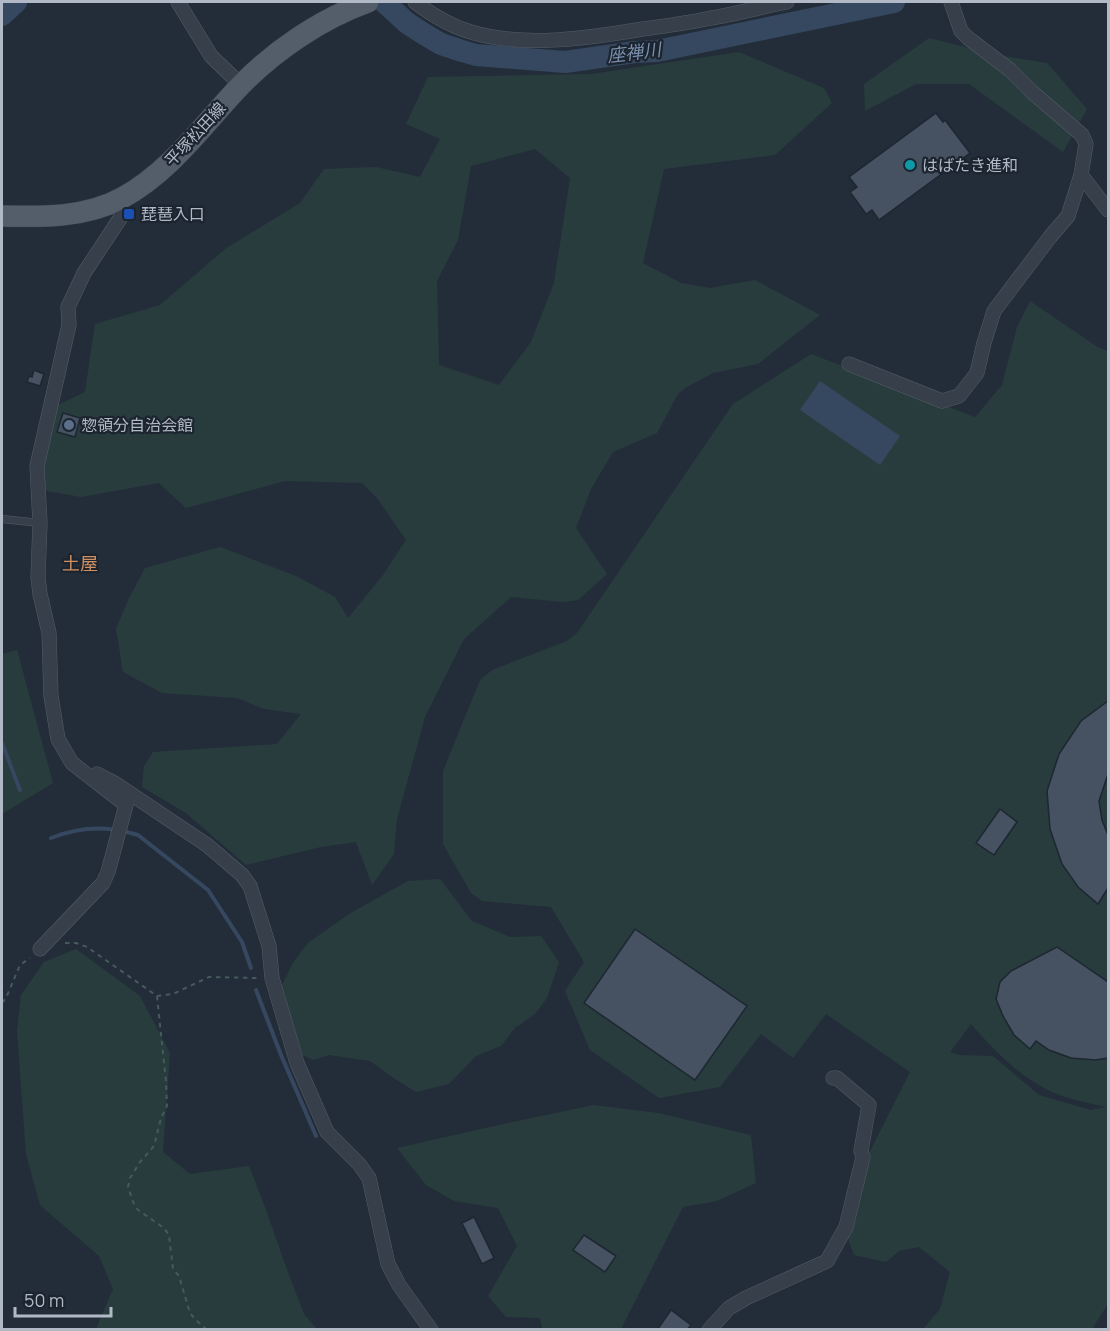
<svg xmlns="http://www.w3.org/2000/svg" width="1110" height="1331" font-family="Manrope,'Noto Sans JP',sans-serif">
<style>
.green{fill:#283c3d;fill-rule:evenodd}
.water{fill:#364860}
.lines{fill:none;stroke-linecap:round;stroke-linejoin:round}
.stream{stroke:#364860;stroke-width:4}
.river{stroke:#364860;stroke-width:22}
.building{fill:#465261;stroke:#1d2631;stroke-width:1.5}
.lane-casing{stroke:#545c68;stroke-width:8}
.street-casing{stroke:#545c68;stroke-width:15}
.primary-casing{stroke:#3f4853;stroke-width:22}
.path{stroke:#46595c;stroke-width:2;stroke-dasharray:4.5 4.5;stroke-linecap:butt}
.lane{stroke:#363f4a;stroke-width:7}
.street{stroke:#363f4a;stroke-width:14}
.primary{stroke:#545e6a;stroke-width:21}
.culture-dot{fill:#0f9aa8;stroke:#1b242f;stroke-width:2}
.transit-dot{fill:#1a4fb4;stroke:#1b242f;stroke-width:2}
.service-dot{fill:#5c6f8a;stroke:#1b242f;stroke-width:2}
.labels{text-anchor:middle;stroke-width:4.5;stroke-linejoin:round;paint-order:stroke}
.street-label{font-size:16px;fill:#b1b9c6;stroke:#1b242f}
.poi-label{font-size:16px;fill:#b1b9c6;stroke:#1b242f;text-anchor:start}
.water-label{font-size:18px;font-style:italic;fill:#7a90ad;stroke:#1b242f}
.neighbourhood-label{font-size:18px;fill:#d09062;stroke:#1b242f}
</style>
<rect width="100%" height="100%" fill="#232d39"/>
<!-- green -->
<g class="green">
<path d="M 929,38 L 997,55 L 1047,63 L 1087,109 L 1063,152 L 969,84 L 916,84 L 865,111 L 864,84 Z"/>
<path d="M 739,52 L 824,88 L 832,103 L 775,155 L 664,169 L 643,263 L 681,283 L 710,288 L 755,280 L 820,315 L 758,364 L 713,373 L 685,388 L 678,394 L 657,433 L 613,452 L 591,489 L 576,528 L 607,574 L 578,600 L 563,602 L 511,597 L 464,639 L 425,717 L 397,819 L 394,854 L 372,885 L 356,842 L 321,847 L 246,865 L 186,813 L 142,787 L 144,766 L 153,752 L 277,744 L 301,714 L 264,709 L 237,698 L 162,693 L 123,672 L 116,629 L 128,600 L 145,568 L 220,547 L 296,576 L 335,597 L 348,618 L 383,575 L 406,540 L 377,498 L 362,483 L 285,481 L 186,508 L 159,483 L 81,497 L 36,489 L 58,405 L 85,392 L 95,324 L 160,305 L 225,249 L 300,203 L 324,169 L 376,167 L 420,177 L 440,139 L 406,124 L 428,77 L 591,74 ZM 535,149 L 570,178 L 554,283 L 531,342 L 499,385 L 439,365 L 437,281 L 458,240 L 471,166 Z"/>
<path d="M 1030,301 L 1099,348 L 1108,351 L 1108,1304 L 1092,1329 L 923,1329 L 940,1309 L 950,1272 L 919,1247 L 899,1251 L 886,1262 L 854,1255 L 846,1233 L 864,1163 L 910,1072 L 826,1014 L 793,1058 L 761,1034 L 720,1087 L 659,1098 L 590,1050 L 565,991 L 584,962 L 551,907 L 482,901 L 471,893 L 443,844 L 443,771 L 480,680 L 492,670 L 567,641 L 577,633 L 733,404 L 811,354 L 975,417 L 1002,385 L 1017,327 ZM 971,1024 C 996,1052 1021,1079 1057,1094 C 1072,1100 1090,1103 1106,1107 L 1091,1110 L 1039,1095 L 993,1056 L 959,1055 L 950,1052 Z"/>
<path d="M 17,650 L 53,783 L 2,814 L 2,654 Z"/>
<path d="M 440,879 L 472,921 L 510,937 L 541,936 L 559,962 L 547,998 L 535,1014 L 515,1028 L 501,1046 L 476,1056 L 449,1084 L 416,1092 L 392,1077 L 370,1061 L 329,1055 L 313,1060 L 294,1051 L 278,993 L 294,961 L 308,943 L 349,914 L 408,881 Z"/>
<path d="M 76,949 L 140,996 L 170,1053 L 163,1152 L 190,1174 L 249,1166 L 265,1207 L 286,1267 L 304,1314 L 317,1329 L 96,1329 L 113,1289 L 99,1256 L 40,1205 L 26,1154 L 17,1031 L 21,995 L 44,962 Z"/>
<path d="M 593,1105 L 658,1113 L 751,1135 L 756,1183 L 717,1201 L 683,1207 L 621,1329 L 542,1329 L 540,1318 L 506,1317 L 488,1296 L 517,1246 L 498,1208 L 454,1201 L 426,1185 L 397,1148 L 494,1126 Z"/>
</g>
<!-- water -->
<path class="water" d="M 820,381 L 900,436 L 880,465 L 800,410 Z"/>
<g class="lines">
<!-- stream -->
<g class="stream">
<path d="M 2,743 L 20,790"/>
<path d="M 123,831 L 138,835 L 208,890 L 242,942 L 251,968"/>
<path d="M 51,838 C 72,830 92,826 115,830"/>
<path d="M 256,990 L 281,1055 L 316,1136"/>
</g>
<!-- river -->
<g class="river">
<path d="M 384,2 L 407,23 L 424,34 L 441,44 L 462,51 L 476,55 L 565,62 L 635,52 L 657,51 L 894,2"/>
<path d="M 2,15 L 16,2"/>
</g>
</g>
<!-- building -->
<g class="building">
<path d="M 936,113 L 943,122 L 945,120 L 970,153 L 879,220 L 872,210 L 866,214 L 850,192 L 857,187 L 849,177 Z"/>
<path d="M 34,370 L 44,374 L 40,386 L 27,382 L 29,376 L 32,377 Z"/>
<path d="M 63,413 L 80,418 L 75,437 L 57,432 Z"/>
<path d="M 1108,701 L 1108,774 L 1099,801 L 1102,820 L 1108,835 L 1108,888 L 1098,904 L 1078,887 L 1062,864 L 1050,829 L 1047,791 L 1059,754 L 1081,721 Z"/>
<path d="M 1000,809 L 1017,822 L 994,855 L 976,843 Z"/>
<path d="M 635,929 L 747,1006 L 695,1080 L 584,1003 Z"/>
<path d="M 1057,947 L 1108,982 L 1108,1058 L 1095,1060 L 1071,1058 L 1049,1050 L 1036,1041 L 1030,1049 L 1014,1035 L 1003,1016 L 996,999 L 1000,982 L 1011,971 Z"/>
<path d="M 474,1217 L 494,1258 L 482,1264 L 462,1223 Z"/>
<path d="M 584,1235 L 616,1256 L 605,1272 L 573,1250 Z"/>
<path d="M 671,1310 L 691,1325 L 687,1330 L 657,1330 Z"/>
</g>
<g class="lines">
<defs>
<path id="lane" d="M 2,519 L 40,523"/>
<g id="street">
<path d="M 178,2 L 211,56 L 241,85"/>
<path d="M 415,2 C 432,15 450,26 471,32 C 523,48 590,38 643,29 C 666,26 688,23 711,18 C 736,14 761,7 787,2"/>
<path d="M 1081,175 L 1108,210"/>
<path d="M 849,364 L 942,401 L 959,396 L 977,373 L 984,343 L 994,311 L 1050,237 L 1068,216 L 1081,175 L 1086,144 L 1082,135 L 1032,92 L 1010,70 L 968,38 L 961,31 L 951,2"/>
<path d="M 97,774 L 116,784 L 207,845 L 242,875 L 250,886 L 269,946 L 272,978 L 297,1063 L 327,1132 L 359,1164 L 369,1178 L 388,1264 L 399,1285 L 431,1330"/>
<path d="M 40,949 L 103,883 L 108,872 L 126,805 L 72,763 L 58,739 L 51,696 L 49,633 L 40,594 L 38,577 L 40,523 L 37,466 L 69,325 L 68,307 L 84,273 L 121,217 L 121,198"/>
<path d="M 709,1330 L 729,1308 L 746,1298 L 827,1261 L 846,1227 L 863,1157 L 861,1151 L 869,1105 L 837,1078 L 833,1078"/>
</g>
<path id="primary" d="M 2,216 C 42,217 85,218 122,198 C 170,172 203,125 240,86 C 275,50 321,19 368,2"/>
</defs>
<!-- lane casing -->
<use href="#lane" class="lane-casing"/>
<!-- street casing -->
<use href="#street" class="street-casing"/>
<!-- primary casing -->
<use href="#primary" class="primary-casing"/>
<!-- path -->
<g class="path">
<path d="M 65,943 L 76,943 L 87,947 L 157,996 L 173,994 L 209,977 L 258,978"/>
<path d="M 157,996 L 166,1082 L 167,1106 L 161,1118 L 154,1146 L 140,1162 L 130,1178 L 128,1187 L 134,1204 L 138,1210 L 164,1228 L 169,1235 L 173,1269 L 179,1276 L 190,1313 L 195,1319 L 207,1330"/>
<path d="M 2,1003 L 6,998 L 20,965 L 30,958"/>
</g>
<!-- lane -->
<use href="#lane" class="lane"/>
<!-- street -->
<use href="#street" class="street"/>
<!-- primary -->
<use href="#primary" class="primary"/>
</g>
<!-- markers -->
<circle class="culture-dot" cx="910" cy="165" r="6"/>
<rect class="transit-dot" x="123" y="208" width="12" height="12" rx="3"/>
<circle class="service-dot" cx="69" cy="425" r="6"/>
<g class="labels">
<!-- street labels -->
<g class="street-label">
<text transform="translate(195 134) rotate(-47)" y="6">平塚松田線</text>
</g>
<!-- poi labels -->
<g class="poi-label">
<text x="922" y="171">はばたき進和</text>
<text x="141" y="220">琵琶入口</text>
<text x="81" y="431">惣領分自治会館</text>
</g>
<!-- water labels -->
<g class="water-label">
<text transform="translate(634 53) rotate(-7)" y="6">座禅川</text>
</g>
<!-- neighbourhood labels -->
<g class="neighbourhood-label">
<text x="80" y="570">土屋</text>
</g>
</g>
<!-- border -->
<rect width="1110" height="1331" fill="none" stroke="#b1b9c6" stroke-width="6"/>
<!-- scale -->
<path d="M15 1307v9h96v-9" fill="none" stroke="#b1b9c6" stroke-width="3"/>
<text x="24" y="1307" font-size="18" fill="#b1b9c6" stroke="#1b242f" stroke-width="4.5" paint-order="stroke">50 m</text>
</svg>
